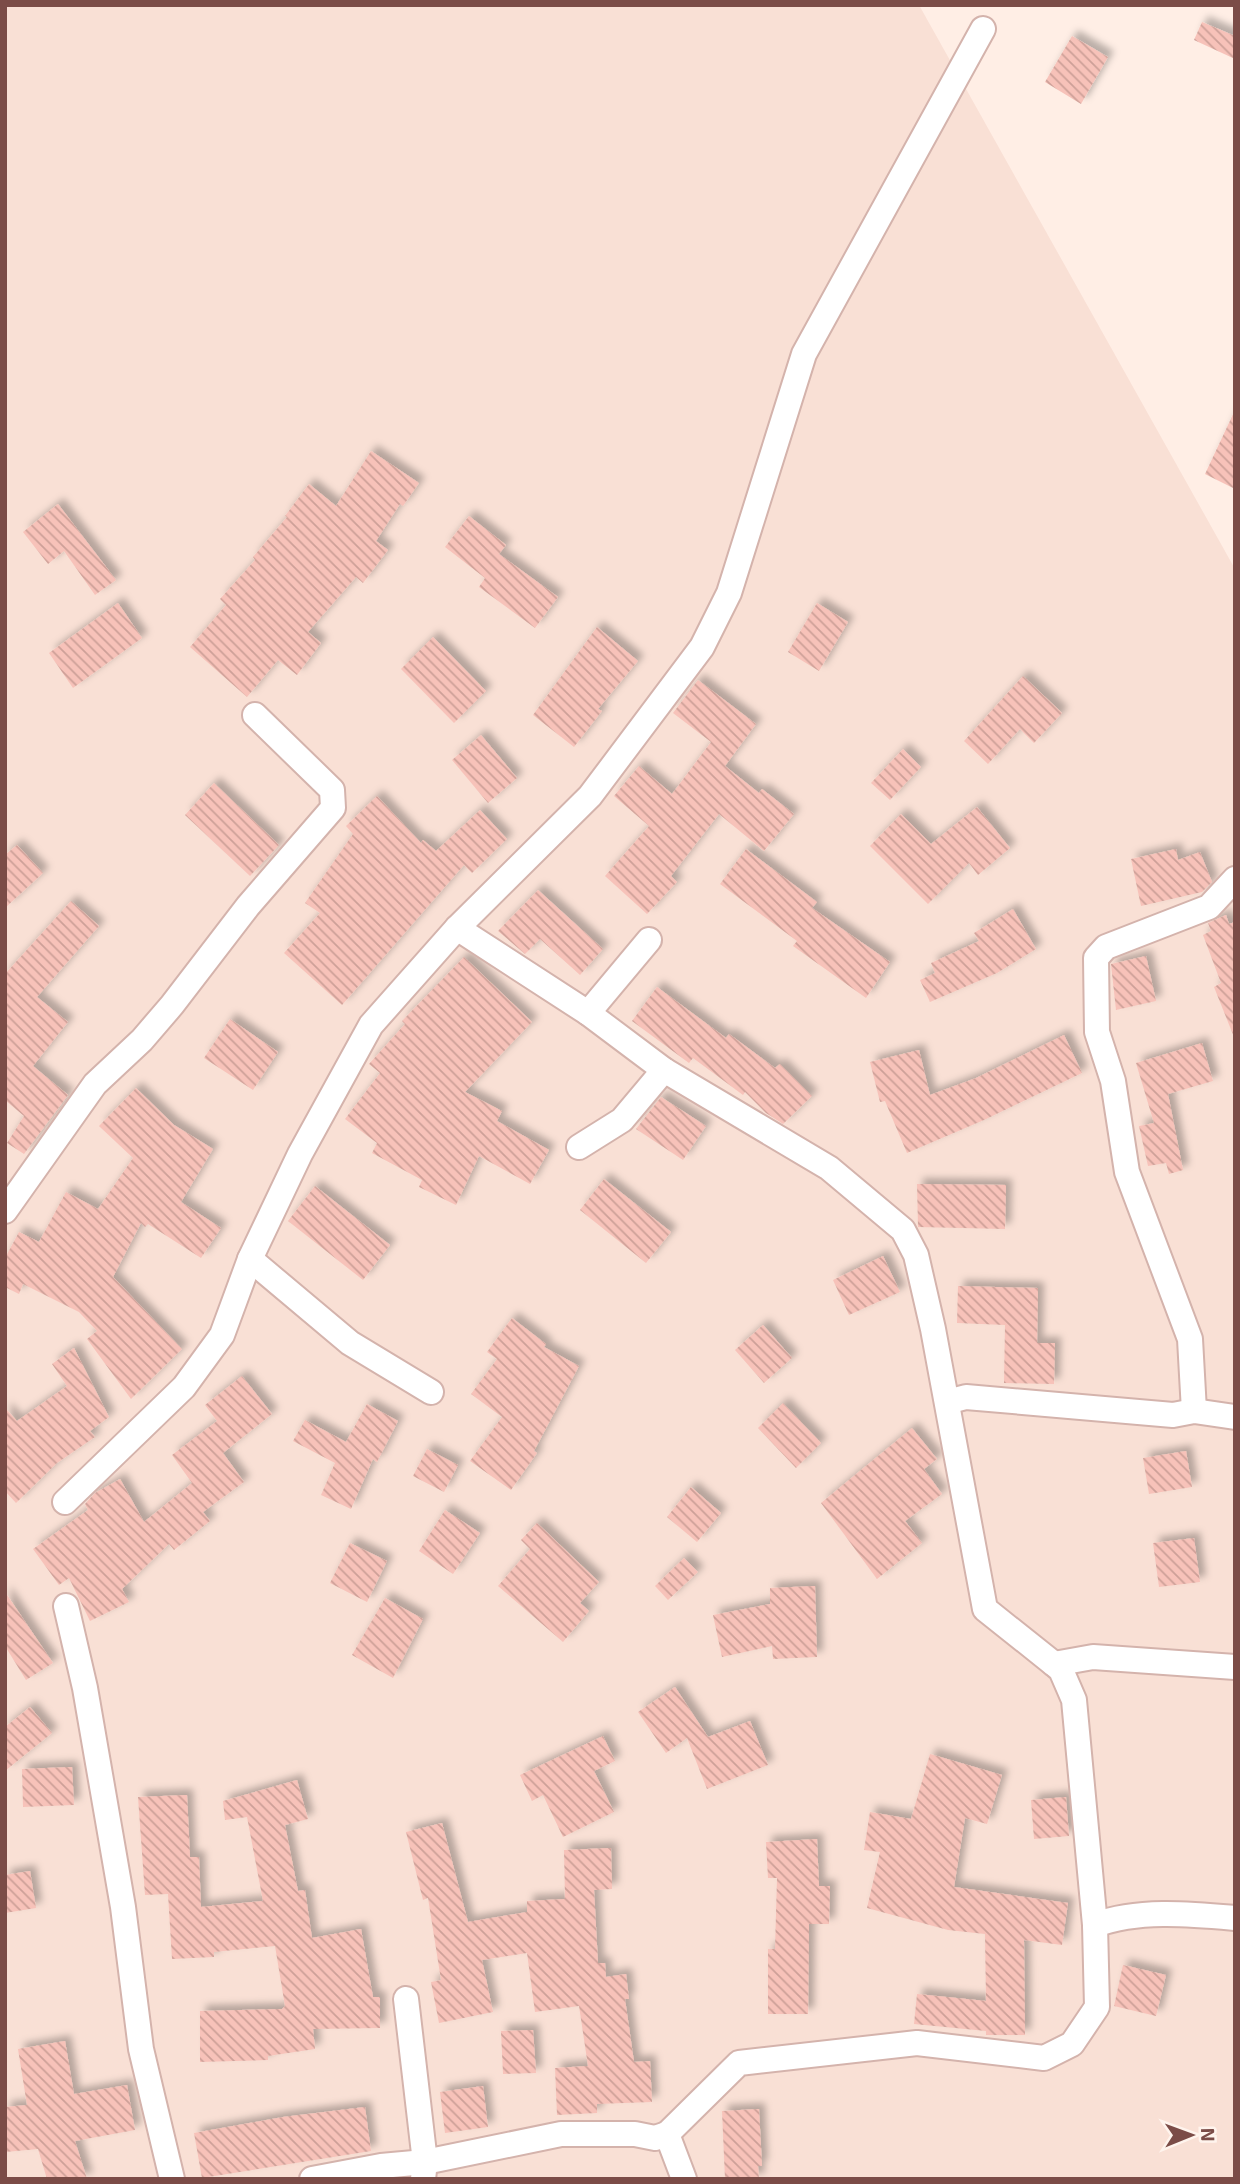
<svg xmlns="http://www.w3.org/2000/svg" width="1240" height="2184" font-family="'Exo 2',sans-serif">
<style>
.residential{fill:#f9e0d5}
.building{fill:url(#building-back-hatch);filter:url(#shadow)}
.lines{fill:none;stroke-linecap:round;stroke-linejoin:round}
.street-casing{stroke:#d4b3ac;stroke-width:28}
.street{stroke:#fff;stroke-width:24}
</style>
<defs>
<pattern id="building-back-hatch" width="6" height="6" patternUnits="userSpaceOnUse" patternTransform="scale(1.75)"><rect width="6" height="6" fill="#f7c2b9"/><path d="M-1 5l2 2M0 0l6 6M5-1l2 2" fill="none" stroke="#cda098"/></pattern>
<filter id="shadow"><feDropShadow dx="6" dy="-6" stdDeviation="3.5" flood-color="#0004"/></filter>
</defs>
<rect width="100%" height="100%" fill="#ffeee5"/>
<!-- residential -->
<path class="residential" d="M 5,5 L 919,5 L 1235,569 L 1235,2179 L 5,2179 Z"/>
<!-- building -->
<g class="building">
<path d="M 1202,22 L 1235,36 L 1235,59 L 1194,40 Z"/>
<path d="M 1072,36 L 1108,57 L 1081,104 L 1045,82 Z"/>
<path d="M 1235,410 L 1235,489 L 1205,474 Z"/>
<path d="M 371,451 L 419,483 L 403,506 L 400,504 L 376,541 L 388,550 L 363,583 L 356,577 L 308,632 L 321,643 L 297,675 L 278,660 L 247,697 L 190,647 L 226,605 L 220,599 L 255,560 L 253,557 L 287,517 L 285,516 L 309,484 L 336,506 Z"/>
<path d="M 58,504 L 116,580 L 95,595 L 64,551 L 48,564 L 23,532 Z"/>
<path d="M 469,516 L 506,545 L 499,554 L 558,597 L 535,628 L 479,587 L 485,578 L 445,547 Z"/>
<path d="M 118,603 L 142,638 L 73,688 L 49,653 Z"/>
<path d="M 817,603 L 848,622 L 819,671 L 788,652 Z"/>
<path d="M 597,627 L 638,661 L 598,709 L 602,711 L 574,747 L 533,715 Z"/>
<path d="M 433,637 L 486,691 L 454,723 L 401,669 Z"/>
<path d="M 1023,676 L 1062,713 L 1034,743 L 1020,729 L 988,764 L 964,741 Z"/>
<path d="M 698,680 L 756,724 L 725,766 L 759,793 L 762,789 L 794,814 L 764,851 L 719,814 L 671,876 L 677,882 L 647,914 L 605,876 L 649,826 L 614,796 L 639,766 L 672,794 L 711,742 L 673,713 Z"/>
<path d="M 481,735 L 517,778 L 488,803 L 452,760 Z"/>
<path d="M 903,749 L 921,767 L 890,800 L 871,783 Z"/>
<path d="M 214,783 L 279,845 L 250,876 L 185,815 Z"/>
<path d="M 377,796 L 421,843 L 423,840 L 436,851 L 480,810 L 507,839 L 472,873 L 464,865 L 342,1005 L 284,953 L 320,913 L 305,903 L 353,834 L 346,826 Z"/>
<path d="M 977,807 L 1010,848 L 978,875 L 969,863 L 928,904 L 870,846 L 901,814 L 931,844 Z"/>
<path d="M 17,845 L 43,873 L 5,908 L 5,855 Z"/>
<path d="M 746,849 L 817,902 L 812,908 L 890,962 L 866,998 L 793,946 L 797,941 L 720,884 Z"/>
<path d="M 1176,849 L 1178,860 L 1200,852 L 1212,882 L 1202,892 L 1141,906 L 1131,859 Z"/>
<path d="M 538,890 L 603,949 L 580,975 L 540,939 L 525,954 L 498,931 Z"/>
<path d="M 71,901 L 99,926 L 37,997 L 68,1022 L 33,1066 L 68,1095 L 24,1154 L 7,1143 L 24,1116 L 5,1100 L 5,974 Z"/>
<path d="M 1013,909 L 1036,949 L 997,973 L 930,1002 L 920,980 L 935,973 L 931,963 L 979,941 L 974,933 Z"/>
<path d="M 1226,915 L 1229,924 L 1235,922 L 1234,1037 L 1214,987 L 1221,983 L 1203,935 L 1211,931 L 1208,923 Z"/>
<path d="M 1146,956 L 1156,1001 L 1116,1010 L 1111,964 Z"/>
<path d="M 464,957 L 532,1022 L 465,1092 L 502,1111 L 497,1121 L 549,1150 L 530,1184 L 479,1156 L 456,1205 L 419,1187 L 422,1180 L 372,1153 L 377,1143 L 345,1119 L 380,1073 L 369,1064 L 405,1024 L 402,1021 Z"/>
<path d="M 657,987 L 726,1038 L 729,1034 L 775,1068 L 780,1064 L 812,1096 L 783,1124 L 766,1113 L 745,1092 L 743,1095 L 693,1058 L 689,1063 L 632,1021 Z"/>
<path d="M 230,1019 L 278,1052 L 253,1090 L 204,1058 Z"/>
<path d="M 1064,1035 L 1082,1073 L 984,1120 L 907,1153 L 885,1101 L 880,1102 L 870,1062 L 919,1050 L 930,1095 L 976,1078 Z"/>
<path d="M 1202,1043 L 1213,1081 L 1168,1094 L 1183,1170 L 1169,1174 L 1166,1163 L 1148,1166 L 1139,1126 L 1154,1123 L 1136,1063 Z"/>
<path d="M 136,1088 L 174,1125 L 213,1149 L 181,1202 L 221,1228 L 201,1258 L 148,1224 L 145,1227 L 141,1223 L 113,1277 L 182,1349 L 131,1399 L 87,1339 L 97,1331 L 79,1312 L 23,1284 L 19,1294 L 5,1287 L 5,1258 L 19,1232 L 39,1242 L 66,1192 L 98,1209 L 133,1158 L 99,1126 Z"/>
<path d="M 661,1097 L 706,1126 L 683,1160 L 636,1129 Z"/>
<path d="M 604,1179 L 671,1232 L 646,1263 L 580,1210 Z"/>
<path d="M 917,1184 L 1006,1185 L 1005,1229 L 918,1227 Z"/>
<path d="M 315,1186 L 390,1245 L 363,1280 L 288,1221 Z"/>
<path d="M 883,1256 L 900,1292 L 849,1315 L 833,1280 Z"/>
<path d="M 958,1286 L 1038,1288 L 1037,1343 L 1055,1343 L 1054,1384 L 1004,1383 L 1005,1325 L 957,1323 Z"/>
<path d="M 512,1318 L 546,1344 L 544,1347 L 579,1366 L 534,1451 L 537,1453 L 511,1490 L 470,1461 L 502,1417 L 471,1394 L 497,1359 L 487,1352 Z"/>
<path d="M 763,1325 L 792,1358 L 764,1383 L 735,1350 Z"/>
<path d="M 74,1348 L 109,1417 L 90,1431 L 95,1437 L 57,1463 L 16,1503 L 5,1491 L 5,1408 L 17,1421 L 67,1386 L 52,1364 Z"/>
<path d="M 242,1376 L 272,1414 L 223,1453 L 244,1482 L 203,1512 L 210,1521 L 174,1550 L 169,1544 L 122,1589 L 129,1602 L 90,1621 L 69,1578 L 59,1585 L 33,1549 L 88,1510 L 85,1504 L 95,1493 L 120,1479 L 144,1522 L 192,1483 L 172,1455 L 217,1421 L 205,1405 Z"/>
<path d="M 783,1403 L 821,1443 L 796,1468 L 758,1428 Z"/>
<path d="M 367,1404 L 398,1421 L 377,1462 L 373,1459 L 351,1509 L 321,1495 L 335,1463 L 293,1441 L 305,1420 L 346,1442 Z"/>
<path d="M 912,1428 L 937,1459 L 924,1469 L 942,1494 L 905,1521 L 922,1543 L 877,1579 L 821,1503 Z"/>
<path d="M 427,1449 L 458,1465 L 444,1492 L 413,1476 Z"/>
<path d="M 1186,1451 L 1192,1487 L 1149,1494 L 1143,1458 Z"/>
<path d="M 691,1487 L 721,1513 L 697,1542 L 667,1517 Z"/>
<path d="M 445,1510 L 480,1533 L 453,1574 L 419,1551 Z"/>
<path d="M 537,1523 L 599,1582 L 580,1603 L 589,1611 L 563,1642 L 498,1586 L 530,1549 L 521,1540 Z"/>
<path d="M 1194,1538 L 1200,1582 L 1159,1587 L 1153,1543 Z"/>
<path d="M 350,1543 L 387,1561 L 367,1602 L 330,1583 Z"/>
<path d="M 684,1558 L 698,1572 L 668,1600 L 655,1586 Z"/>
<path d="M 815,1586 L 817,1657 L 773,1659 L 772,1646 L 722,1657 L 713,1615 L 770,1604 L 770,1588 Z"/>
<path d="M 5,1592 L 53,1663 L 26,1680 L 5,1646 Z"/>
<path d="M 385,1598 L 423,1619 L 393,1678 L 352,1655 Z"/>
<path d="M 675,1687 L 708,1737 L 750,1721 L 768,1765 L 707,1789 L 687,1738 L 666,1753 L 638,1712 Z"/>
<path d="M 30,1707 L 52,1733 L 5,1771 L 5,1727 Z"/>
<path d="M 603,1736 L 615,1761 L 594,1771 L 614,1812 L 563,1837 L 543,1795 L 532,1801 L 520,1775 Z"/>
<path d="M 930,1754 L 1002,1775 L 987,1824 L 965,1818 L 954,1887 L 1068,1903 L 1062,1945 L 1024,1940 L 1025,2035 L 986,2035 L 986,2031 L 914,2024 L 917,1994 L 986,2001 L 985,1934 L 948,1930 L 867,1908 L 880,1852 L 864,1850 L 870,1812 L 911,1819 Z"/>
<path d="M 72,1767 L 74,1805 L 23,1807 L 22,1769 Z"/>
<path d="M 297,1780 L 308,1819 L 285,1825 L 298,1891 L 305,1890 L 312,1938 L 361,1929 L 373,1997 L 380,1997 L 380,2028 L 313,2029 L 315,2049 L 268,2056 L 268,2060 L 200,2062 L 200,2011 L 282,2009 L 285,2006 L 275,1946 L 214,1952 L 214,1957 L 172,1959 L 168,1894 L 145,1895 L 138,1797 L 187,1795 L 190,1857 L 199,1857 L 201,1907 L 263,1901 L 247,1817 L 225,1820 L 223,1801 Z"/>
<path d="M 1066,1797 L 1069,1836 L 1034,1839 L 1031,1800 Z"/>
<path d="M 442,1823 L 468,1922 L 527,1912 L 527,1901 L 565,1899 L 564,1850 L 611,1848 L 612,1889 L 594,1890 L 598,1963 L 605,1963 L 606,1977 L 626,1974 L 629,1999 L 625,1999 L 634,2062 L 650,2061 L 652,2102 L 597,2104 L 597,2113 L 557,2115 L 555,2068 L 588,2066 L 579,2006 L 535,2012 L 527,1953 L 482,1960 L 493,2012 L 439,2023 L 431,1982 L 441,1980 L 428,1898 L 423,1900 L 406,1832 Z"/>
<path d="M 817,1839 L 819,1886 L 830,1886 L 829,1924 L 809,1924 L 808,2014 L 768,2014 L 768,1949 L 775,1949 L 777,1878 L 768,1878 L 766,1842 Z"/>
<path d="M 30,1871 L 36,1908 L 5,1913 L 5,1875 Z"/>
<path d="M 1123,1965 L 1166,1975 L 1156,2016 L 1114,2006 Z"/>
<path d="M 533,2030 L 536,2073 L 503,2074 L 501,2031 Z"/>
<path d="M 65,2041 L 74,2094 L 127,2085 L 135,2130 L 75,2141 L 87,2179 L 47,2179 L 38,2149 L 5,2152 L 5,2107 L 27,2105 L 18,2049 Z"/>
<path d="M 483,2086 L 488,2127 L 445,2133 L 440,2092 Z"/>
<path d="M 365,2107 L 371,2151 L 202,2178 L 194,2133 L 283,2117 Z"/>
<path d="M 759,2109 L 762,2166 L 758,2166 L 759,2179 L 725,2179 L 722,2111 Z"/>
</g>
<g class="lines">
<defs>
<g id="street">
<path d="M 457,928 L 588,1013 L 664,1070 L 829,1168 L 903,1230 L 916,1255 L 933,1329 L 985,1609 L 1054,1664 L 1061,1670 L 1074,1700 L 1095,1925 L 1097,2007 L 1072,2044 L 1044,2058 L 917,2043 L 739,2063 L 667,2134"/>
<path d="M 588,1013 L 649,940"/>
<path d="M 579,1147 L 622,1120 L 664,1070"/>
<path d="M 5,1211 L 95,1084 L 142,1040 L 172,1005 L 248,906 L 333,808 L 332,790 L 255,715"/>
<path d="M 250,1259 L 350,1343 L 431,1392"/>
<path d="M 947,1402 L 966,1397 L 1173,1415 L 1194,1411 L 1235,1417"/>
<path d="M 1194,1411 L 1190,1339 L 1127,1172 L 1113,1081 L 1097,1032 L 1096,958 L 1106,947 L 1209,907 L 1235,879"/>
<path d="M 65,1502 L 184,1387 L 222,1335 L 250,1259 L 300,1154 L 371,1025 L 457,928 L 590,796 L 702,647 L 729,593 L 804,354 L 983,29"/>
<path d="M 66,1606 L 85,1688 L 123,1907 L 141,2049 L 172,2179"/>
<path d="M 1054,1664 L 1093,1657 L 1235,1667"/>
<path d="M 1095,1925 C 1138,1909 1190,1914 1235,1918"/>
<path d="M 406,1999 L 425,2162 L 423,2179"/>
<path d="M 312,2179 L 381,2166 L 425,2162 L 561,2134 L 635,2134 L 655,2138 L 667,2134 L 684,2179"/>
</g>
</defs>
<!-- street casing -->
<use href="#street" class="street-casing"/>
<!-- street -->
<use href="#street" class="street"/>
</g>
<!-- border -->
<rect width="1240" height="2184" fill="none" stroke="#7b4c47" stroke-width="14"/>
<!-- north arrow -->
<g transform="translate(1191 2135) rotate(89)" stroke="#fff4ed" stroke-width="5" paint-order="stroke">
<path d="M0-5L12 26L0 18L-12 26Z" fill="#7b4c47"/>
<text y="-10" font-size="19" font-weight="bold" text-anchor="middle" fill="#7b4c47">N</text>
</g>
</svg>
